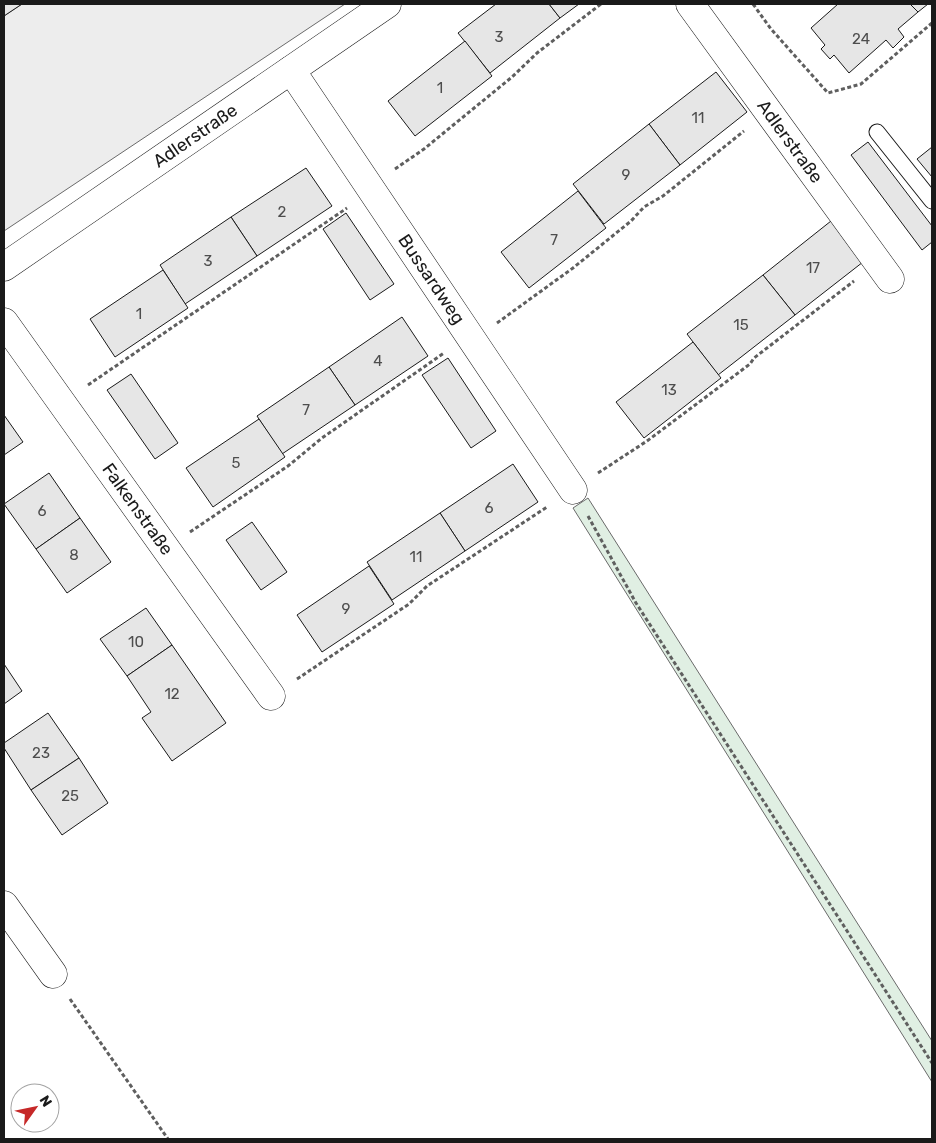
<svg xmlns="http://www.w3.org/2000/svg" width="936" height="1143" font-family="Rubik,sans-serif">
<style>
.green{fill:#e0efe3;stroke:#6a6a6a}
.parking{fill:#ededed;stroke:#6a6a6a}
.building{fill:#e6e6e6;stroke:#1a1a1a}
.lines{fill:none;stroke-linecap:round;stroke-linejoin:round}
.service-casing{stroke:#1a1a1a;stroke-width:17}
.minor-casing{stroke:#1a1a1a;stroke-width:29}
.path{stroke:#5f5f5f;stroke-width:3;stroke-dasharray:4 2.5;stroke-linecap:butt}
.service{stroke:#fff;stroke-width:15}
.minor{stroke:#fff;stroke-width:28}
.labels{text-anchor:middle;stroke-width:4;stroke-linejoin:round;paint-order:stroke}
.number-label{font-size:15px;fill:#4d4d4d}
.street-label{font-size:18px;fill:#1a1a1a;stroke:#fff}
</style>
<rect width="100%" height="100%" fill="#fff"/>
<!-- green -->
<path class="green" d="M 588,498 L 932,1041 L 932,1082 L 573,508 Z"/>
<!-- parking -->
<path class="parking" d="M 22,4 L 345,4 L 4,231 L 4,16 Z"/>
<!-- building -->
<g class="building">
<path d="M 4,4 L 22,4 L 4,16 Z"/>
<path d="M 496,4 L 549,4 L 560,18 L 490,73 L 458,33 Z"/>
<path d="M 549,4 L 579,4 L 560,18 Z"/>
<path d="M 838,4 L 910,4 L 918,12 L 898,29 L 904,37 L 893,48 L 886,40 L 849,73 L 834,55 L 830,59 L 821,49 L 825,45 L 811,28 Z"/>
<path d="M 910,4 L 928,4 L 918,12 Z"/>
<path d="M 465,41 L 492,76 L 415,136 L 388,101 Z"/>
<path d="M 716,72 L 747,112 L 680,165 L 649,124 Z"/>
<path d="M 649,124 L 680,165 L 604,224 L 573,184 Z"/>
<path d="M 868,142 L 932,226 L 932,242 L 922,250 L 851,155 Z"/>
<path d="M 932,147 L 932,177 L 917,159 Z"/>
<path d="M 306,168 L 332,206 L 257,256 L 231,217 Z"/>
<path d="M 578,191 L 606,228 L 529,288 L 501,252 Z"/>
<path d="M 346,213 L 394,284 L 370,300 L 323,229 Z"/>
<path d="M 231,217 L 257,256 L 185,304 L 160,265 Z"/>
<path d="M 831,221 L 863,262 L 795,315 L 763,275 Z"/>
<path d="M 163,270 L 188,308 L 115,357 L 90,319 Z"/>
<path d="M 763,275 L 795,315 L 718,375 L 687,334 Z"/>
<path d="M 402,317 L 428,356 L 355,405 L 329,367 Z"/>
<path d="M 693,342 L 721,378 L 644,438 L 616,402 Z"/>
<path d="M 448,358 L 496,431 L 471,448 L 422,375 Z"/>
<path d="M 329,367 L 355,405 L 282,454 L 257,416 Z"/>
<path d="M 131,374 L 178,443 L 155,459 L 107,390 Z"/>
<path d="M 4,415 L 23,442 L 4,455 Z"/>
<path d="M 259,419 L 285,457 L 213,507 L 186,468 Z"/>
<path d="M 513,464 L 538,502 L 465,551 L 440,513 Z"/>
<path d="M 49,473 L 80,518 L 36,549 L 4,504 Z"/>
<path d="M 440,513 L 465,551 L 392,600 L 367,562 Z"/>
<path d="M 80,518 L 111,562 L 67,593 L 36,549 Z"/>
<path d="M 252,522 L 287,572 L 261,590 L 226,540 Z"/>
<path d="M 369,566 L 394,604 L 322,652 L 297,615 Z"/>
<path d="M 146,608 L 172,645 L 127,676 L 100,639 Z"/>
<path d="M 172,645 L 226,723 L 172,761 L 142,718 L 151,712 L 127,676 Z"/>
<path d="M 4,664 L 22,691 L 4,704 Z"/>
<path d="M 48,713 L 79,758 L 31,790 L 4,748 L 4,743 Z"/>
<path d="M 79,758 L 108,803 L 62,835 L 31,790 Z"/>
</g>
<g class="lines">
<defs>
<path id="service" d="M 877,132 L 932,201"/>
<g id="minor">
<path id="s1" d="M 690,4 L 890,279"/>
<path id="s2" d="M 291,70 L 573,490"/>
<path id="s3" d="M 4,267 L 387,4"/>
<path id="s4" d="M 4,322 L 271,696"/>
<path d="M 4,905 L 53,974"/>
</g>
</defs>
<!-- service casing -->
<use href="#service" class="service-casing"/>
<!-- minor casing -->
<use href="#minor" class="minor-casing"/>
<!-- path -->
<g class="path">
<path d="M 753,4 L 771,29 L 828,93 L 861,84 L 932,23"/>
<path d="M 395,169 L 424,149 L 512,77 L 537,53 L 601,4"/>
<path d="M 497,323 L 573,268 L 631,221 L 644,207 L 663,196 L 744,131"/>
<path d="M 88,385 L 347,208"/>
<path d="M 598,473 L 647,441 L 750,364 L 754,358 L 854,281"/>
<path d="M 588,516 L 636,603 L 932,1063"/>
<path d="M 190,532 L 288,466 L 322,438 L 444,353"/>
<path d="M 297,679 L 409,604 L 427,586 L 547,507"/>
<path d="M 70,999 L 168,1139"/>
</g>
<!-- service -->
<use href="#service" class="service"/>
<!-- minor -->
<use href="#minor" class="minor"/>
</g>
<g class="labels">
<!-- number labels -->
<g class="number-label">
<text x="499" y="42">3</text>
<text x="861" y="44">24</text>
<text x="440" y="93">1</text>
<text x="698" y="123">11</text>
<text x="626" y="180">9</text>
<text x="282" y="217">2</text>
<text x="554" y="245">7</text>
<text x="208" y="266">3</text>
<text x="813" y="273">17</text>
<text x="139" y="319">1</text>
<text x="741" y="330">15</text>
<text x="378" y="366">4</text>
<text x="669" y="395">13</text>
<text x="306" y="415">7</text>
<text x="236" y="468">5</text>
<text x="489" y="513">6</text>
<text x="42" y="516">6</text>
<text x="74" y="560">8</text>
<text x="416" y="562">11</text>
<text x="346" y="614">9</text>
<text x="136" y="647">10</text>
<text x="172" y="699">12</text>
<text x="41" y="758">23</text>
<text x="70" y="801">25</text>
</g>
<!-- street labels -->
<g class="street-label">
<text dy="6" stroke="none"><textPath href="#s3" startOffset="232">Adlerstraße</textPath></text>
<text dy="6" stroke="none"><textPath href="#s1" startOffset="170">Adlerstraße</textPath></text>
<text dy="6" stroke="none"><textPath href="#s2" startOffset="252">Bussardweg</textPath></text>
<text dy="6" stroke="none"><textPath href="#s4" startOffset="230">Falkenstraße</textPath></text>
</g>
</g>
<!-- border -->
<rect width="936" height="1143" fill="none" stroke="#1a1a1a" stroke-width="10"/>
<!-- north arrow -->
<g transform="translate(35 1108) rotate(57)"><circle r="24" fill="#ffffff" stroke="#a3a3a3"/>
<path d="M0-4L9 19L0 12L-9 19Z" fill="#c62828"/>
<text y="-8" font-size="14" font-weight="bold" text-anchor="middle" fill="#1a1a1a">N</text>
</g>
</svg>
